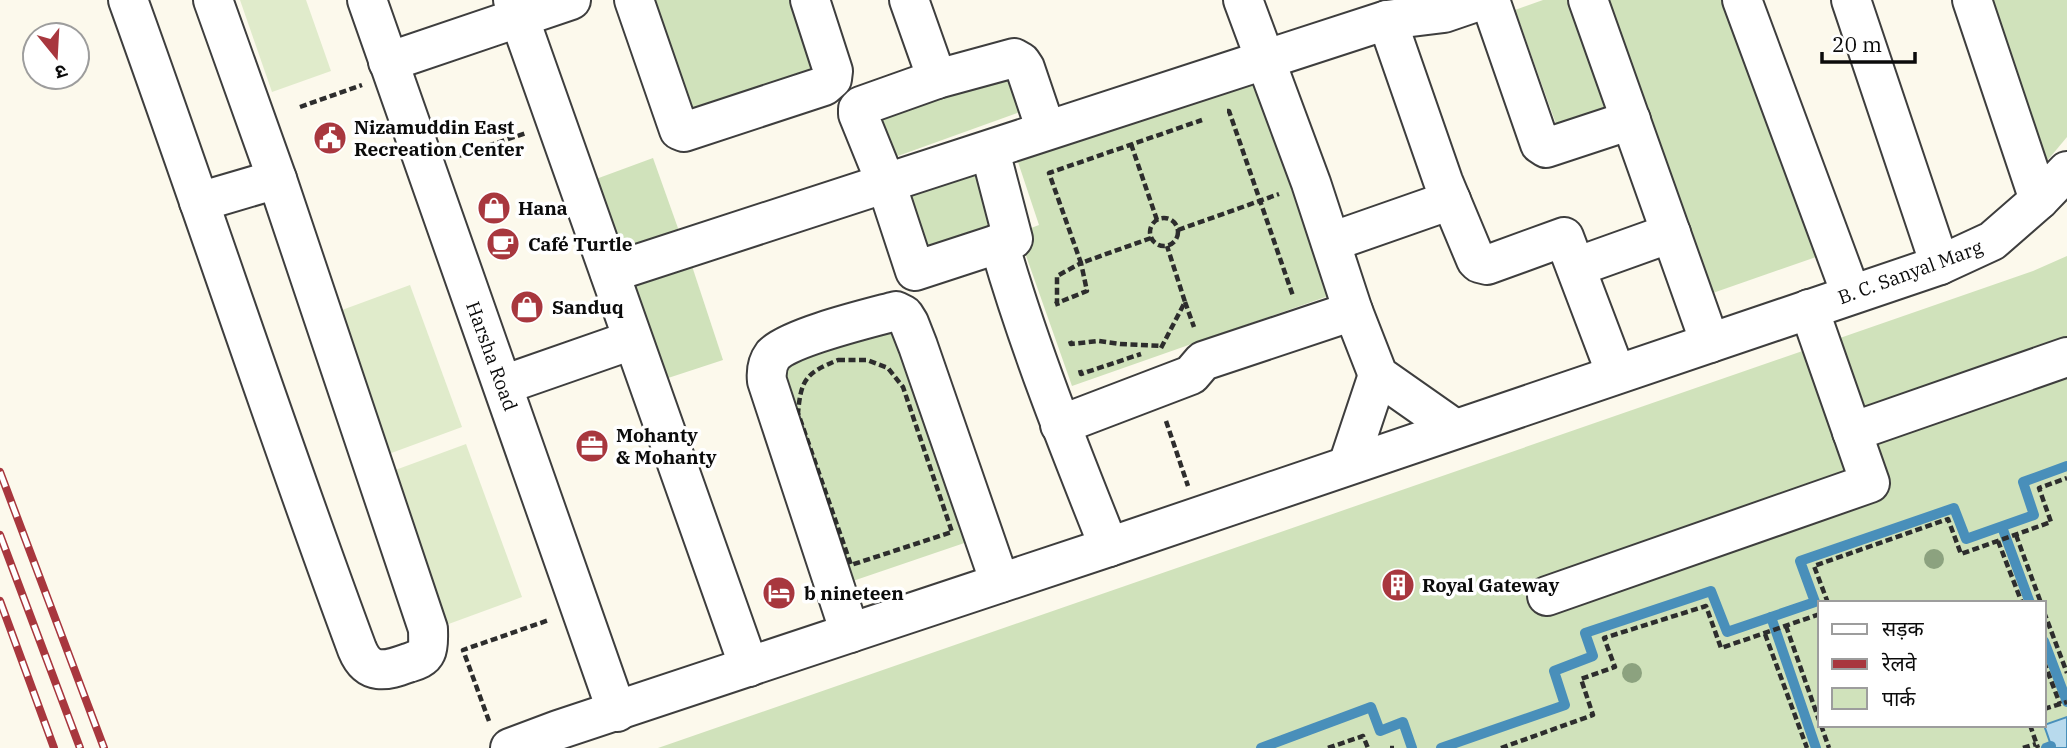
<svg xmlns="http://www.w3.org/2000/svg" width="2067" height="748" font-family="'IBM Plex Serif','Noto Sans Devanagari',serif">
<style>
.green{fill:#d0e2bb;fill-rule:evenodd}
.pitch{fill:#e0ebcb}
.water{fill:#b8daed;stroke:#498fba;stroke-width:2}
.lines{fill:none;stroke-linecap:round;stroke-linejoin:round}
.stream{stroke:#498fba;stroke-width:10}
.minor-casing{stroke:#3e3e3e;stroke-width:42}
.path{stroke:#2d2d2d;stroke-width:4.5;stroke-dasharray:7 3.5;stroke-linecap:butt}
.minor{stroke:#fff;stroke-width:38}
.rail-casing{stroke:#a8373e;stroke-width:8}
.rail{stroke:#fff;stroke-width:5;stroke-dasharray:16;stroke-linecap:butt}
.tree{fill:#8ca27f}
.labels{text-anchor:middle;stroke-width:7;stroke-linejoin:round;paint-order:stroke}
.poi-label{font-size:19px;font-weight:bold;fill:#0b0b0b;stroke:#fff;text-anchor:start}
.street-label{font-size:19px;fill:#0b0b0b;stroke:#fff}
</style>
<rect width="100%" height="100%" fill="#fcf9ec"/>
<!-- green -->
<g class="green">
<path d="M 641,0 L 802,0 L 827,75 L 682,124 Z"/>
<path d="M 1543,0 L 1573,0 L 1614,115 L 1560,135 L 1515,10 Z"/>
<path d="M 1606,0 L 1728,0 L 1819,256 L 1710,294 Z"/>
<path d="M 1979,0 L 2067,0 L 2067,137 L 2036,174 Z"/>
<path d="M 1012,70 L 1026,110 L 895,157 L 880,116 Z"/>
<path d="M 1257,78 L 1337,293 L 1072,386 L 1018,233 L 1039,225 L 1018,162 Z"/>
<path d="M 653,158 L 679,231 L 621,251 L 596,179 Z"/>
<path d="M 984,169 L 1004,228 L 927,255 L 907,195 Z"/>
<path d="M 2067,256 L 2067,748 L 658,748 L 2033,271 ZM 1820,603 L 2044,603 L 2044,725 L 1820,725 Z"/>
<path d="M 689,257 L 723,360 L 662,380 L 627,277 Z"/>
<path d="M 886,309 L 982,537 L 844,584 L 779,384 L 786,356 Z"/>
</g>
<!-- pitch -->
<g class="pitch">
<path d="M 240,0 L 306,0 L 331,71 L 272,92 Z"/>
<path d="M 410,285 L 462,427 L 375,459 L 323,317 Z"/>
<path d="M 466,444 L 522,597 L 435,629 L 379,476 Z"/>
</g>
<!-- water -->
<path class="water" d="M 2067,717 L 2067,748 L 2052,748 L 2044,725 Z"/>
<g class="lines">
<!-- stream -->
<g class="stream">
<path d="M 2002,527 L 2030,603"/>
<path d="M 1771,617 L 1816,748"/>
<path d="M 2044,641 L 2067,702"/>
<path d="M 1261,748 L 1371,707 L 1380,731 L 1403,722 L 1412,748"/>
<path d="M 1441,748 L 1565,705 L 1554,671 L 1593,656 L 1585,633 L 1711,591 L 1727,632 L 1815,602 L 1800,561 L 1954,508 L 1966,539 L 2034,515 L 2023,482 L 2067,466"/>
<path d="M 2046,748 L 2051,746"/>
</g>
<defs>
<g id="minor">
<path d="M 128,0 C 206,216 277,434 357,649 C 368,676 386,671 408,663 C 414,661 423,659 426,652 C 429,646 428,636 428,629 L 277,179 L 213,0"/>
<path d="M 367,0 L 617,712"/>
<path d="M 513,0 L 749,667"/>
<path d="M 634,0 L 679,130 L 684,132 L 824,86 L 832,79 L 833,71 L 810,0"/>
<path d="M 909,0 L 937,79"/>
<path d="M 1243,0 L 1311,183 L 1353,311 L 1378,375 L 1455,429"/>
<path d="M 1490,0 L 1540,144 L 1546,148 L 1631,120"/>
<path d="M 1588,0 L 1710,343"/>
<path d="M 1742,0 L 1851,294"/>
<path d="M 1851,0 L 1940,265"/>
<path d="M 1972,0 L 2039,200"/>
<path d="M 1387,20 L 1443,181 L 1476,260 L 1479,263 L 1487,265 L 1564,237 L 1616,374"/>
<path d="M 388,62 L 571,0"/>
<path d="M 990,151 L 1013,239 L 915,271 L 886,183 L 858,114 L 858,109 L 861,106 L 937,79 L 1014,58 L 1021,62 L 1025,68 L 1046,130"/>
<path d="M 199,202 L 277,179"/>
<path d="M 1331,242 L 1451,200"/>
<path d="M 999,243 C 1029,347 1069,447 1109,547"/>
<path d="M 1576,267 L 1671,233"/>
<path d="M 610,273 L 1387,20 L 1444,13 L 1482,0"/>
<path d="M 503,385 L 632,340"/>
<path d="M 1060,425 L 1191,375 L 1203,361 L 1353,311"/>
<path d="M 1852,432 L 2067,357"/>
<path d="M 1348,465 L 1378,375"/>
<path d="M 1547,596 L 1870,483 L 1809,309"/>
<path d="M 850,633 L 767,381 C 766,372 767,363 773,355 C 790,337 870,318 896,311 L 904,315 L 909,323 L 918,346 L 1000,583"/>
<path d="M 510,748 L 558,730 L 1109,547 L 1940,265 L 1992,241 L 2039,200 L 2067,171"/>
</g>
</defs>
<!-- minor casing -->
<use href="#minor" class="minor-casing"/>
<!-- path -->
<g class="path">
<path d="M 300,107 L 362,85"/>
<path d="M 1227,111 L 1229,111 L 1293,296"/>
<path d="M 1131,144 L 1157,220"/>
<path d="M 458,156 L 526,133"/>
<circle cx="1164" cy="232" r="14"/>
<path d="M 1178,230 L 1279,194"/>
<path d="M 1151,238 L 1081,263 L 1049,173 L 1202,120"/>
<path d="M 1185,302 L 1194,327"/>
<path d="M 1055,304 L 1057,303 L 1057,276 L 1081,263 L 1087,291 L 1057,303 L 1058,306"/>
<path d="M 1070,341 L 1071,344 L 1099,341 L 1120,344 L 1163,346"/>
<path d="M 1161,348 L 1185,302 L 1167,246"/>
<path d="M 838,360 L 867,360 L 888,368 L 903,387 L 952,532 L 851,565 L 798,413 C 801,379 806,373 838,360 Z"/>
<path d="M 1080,370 L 1081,374 L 1141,354"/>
<path d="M 1166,421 L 1188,486"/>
<path d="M 2016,535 L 2041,603"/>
<path d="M 1998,541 L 2022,603"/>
<path d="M 1828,603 L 1814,566 L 1948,519 L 1961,554 L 2051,522 L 2039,488 L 2067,478"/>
<path d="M 2044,612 L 2067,673"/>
<path d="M 1786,626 L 1820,723"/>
<path d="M 1765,634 L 1807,748"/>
<path d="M 2044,662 L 2060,704"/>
<path d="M 2044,709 L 2067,702"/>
<path d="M 489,721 L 463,650 L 549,620"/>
<path d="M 1821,725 L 1829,748"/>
<path d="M 2030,725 L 2038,748"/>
<path d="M 1328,748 L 1363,736 L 1368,748"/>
<path d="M 1390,748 L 1394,748"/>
<path d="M 1501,748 L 1593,715 L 1581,679 L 1615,667 L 1604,638 L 1706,606 L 1721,648 L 1820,614"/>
<path d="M 2023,748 L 2036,744"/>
</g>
<!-- minor -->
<use href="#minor" class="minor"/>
<defs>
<g id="rail">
<path d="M 0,472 L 104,748"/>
<path d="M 0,535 L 80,748"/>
<path d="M 0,601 L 54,748"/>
</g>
</defs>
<!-- rail casing -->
<use href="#rail" class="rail-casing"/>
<!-- rail -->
<use href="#rail" class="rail"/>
</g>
<!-- trees -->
<g class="tree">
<circle cx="1934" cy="559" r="10"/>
<circle cx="1632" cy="673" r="10"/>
</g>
<!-- icons -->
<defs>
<symbol id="civic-disc" viewBox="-11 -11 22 22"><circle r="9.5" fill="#a8373e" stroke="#fff"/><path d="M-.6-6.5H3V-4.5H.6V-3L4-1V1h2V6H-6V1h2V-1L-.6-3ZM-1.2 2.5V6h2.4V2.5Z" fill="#fff"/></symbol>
<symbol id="shop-disc" viewBox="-11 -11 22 22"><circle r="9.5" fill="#a8373e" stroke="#fff"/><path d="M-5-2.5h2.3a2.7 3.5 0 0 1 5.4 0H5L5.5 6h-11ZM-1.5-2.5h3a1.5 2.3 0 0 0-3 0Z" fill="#fff"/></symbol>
<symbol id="cafe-disc" viewBox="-11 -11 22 22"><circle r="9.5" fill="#a8373e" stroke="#fff"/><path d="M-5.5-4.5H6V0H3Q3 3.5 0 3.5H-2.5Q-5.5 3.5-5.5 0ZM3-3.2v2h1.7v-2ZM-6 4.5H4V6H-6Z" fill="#fff"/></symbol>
<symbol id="office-disc" viewBox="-11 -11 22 22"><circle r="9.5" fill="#a8373e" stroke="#fff"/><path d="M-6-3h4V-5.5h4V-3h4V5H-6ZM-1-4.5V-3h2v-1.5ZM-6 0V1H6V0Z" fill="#fff"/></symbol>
<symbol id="building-disc" viewBox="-11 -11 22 22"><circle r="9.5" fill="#a8373e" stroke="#fff"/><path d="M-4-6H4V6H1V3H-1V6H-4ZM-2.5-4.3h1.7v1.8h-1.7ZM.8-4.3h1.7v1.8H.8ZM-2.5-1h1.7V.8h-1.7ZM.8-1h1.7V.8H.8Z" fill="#fff"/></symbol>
<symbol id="hotel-disc" viewBox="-11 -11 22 22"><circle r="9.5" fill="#a8373e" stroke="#fff"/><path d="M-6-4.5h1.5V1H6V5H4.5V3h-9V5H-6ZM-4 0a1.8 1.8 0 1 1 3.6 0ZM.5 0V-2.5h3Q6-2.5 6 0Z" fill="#fff"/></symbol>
</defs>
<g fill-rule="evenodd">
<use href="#civic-disc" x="311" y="119" width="38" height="38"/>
<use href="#shop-disc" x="475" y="189" width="38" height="38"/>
<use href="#cafe-disc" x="484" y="225" width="38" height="38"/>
<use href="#shop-disc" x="508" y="288" width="38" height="38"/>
<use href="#office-disc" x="573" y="427" width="38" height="38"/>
<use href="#building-disc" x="1379" y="566" width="38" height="38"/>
<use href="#hotel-disc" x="760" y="574" width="38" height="38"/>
</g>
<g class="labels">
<!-- poi labels -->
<g class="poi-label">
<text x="354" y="134">Nizamuddin East<tspan x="354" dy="22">Recreation Center</tspan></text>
<text x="518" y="215">Hana</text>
<text x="528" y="251">Café Turtle</text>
<text x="552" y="314">Sanduq</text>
<text x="616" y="442">Mohanty<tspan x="616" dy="22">&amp; Mohanty</tspan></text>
<text x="1422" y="592">Royal Gateway</text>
<text x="804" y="600">b nineteen</text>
</g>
<!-- street labels -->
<g class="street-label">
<text transform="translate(1910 272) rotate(-20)" y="7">B. C. Sanyal Marg</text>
<text transform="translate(492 356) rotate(70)" y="7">Harsha Road</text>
</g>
</g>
<!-- legend -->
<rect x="1818" y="601" width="228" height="126" fill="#ffffff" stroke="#9d9d9d" stroke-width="2"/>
<rect x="1832" y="624" width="35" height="10" fill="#ffffff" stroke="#9d9d9d" stroke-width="2"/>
<text x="1882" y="636" font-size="21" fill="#0b0b0b">सड़क</text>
<rect x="1832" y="659" width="35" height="10" fill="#a8373e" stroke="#9d9d9d" stroke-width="2"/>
<text x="1882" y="671" font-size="21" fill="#0b0b0b">रेलवे</text>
<rect x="1832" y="688" width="35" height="21" fill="#d0e2bb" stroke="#9d9d9d" stroke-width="2"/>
<text x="1882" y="706" font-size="21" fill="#0b0b0b">पार्क</text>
<!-- north arrow -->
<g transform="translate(56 56) rotate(162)"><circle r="33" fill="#ffffff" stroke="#9d9d9d" stroke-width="2"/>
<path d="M0-5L12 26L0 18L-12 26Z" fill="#a8373e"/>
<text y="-10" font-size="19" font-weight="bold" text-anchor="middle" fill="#0b0b0b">उ</text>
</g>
<!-- scale -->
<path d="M1822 52v10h93v-10" fill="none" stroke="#0b0b0b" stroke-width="3.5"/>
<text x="1832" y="52" font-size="21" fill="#0b0b0b" stroke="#ffffff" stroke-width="5" paint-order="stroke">20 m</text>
</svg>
